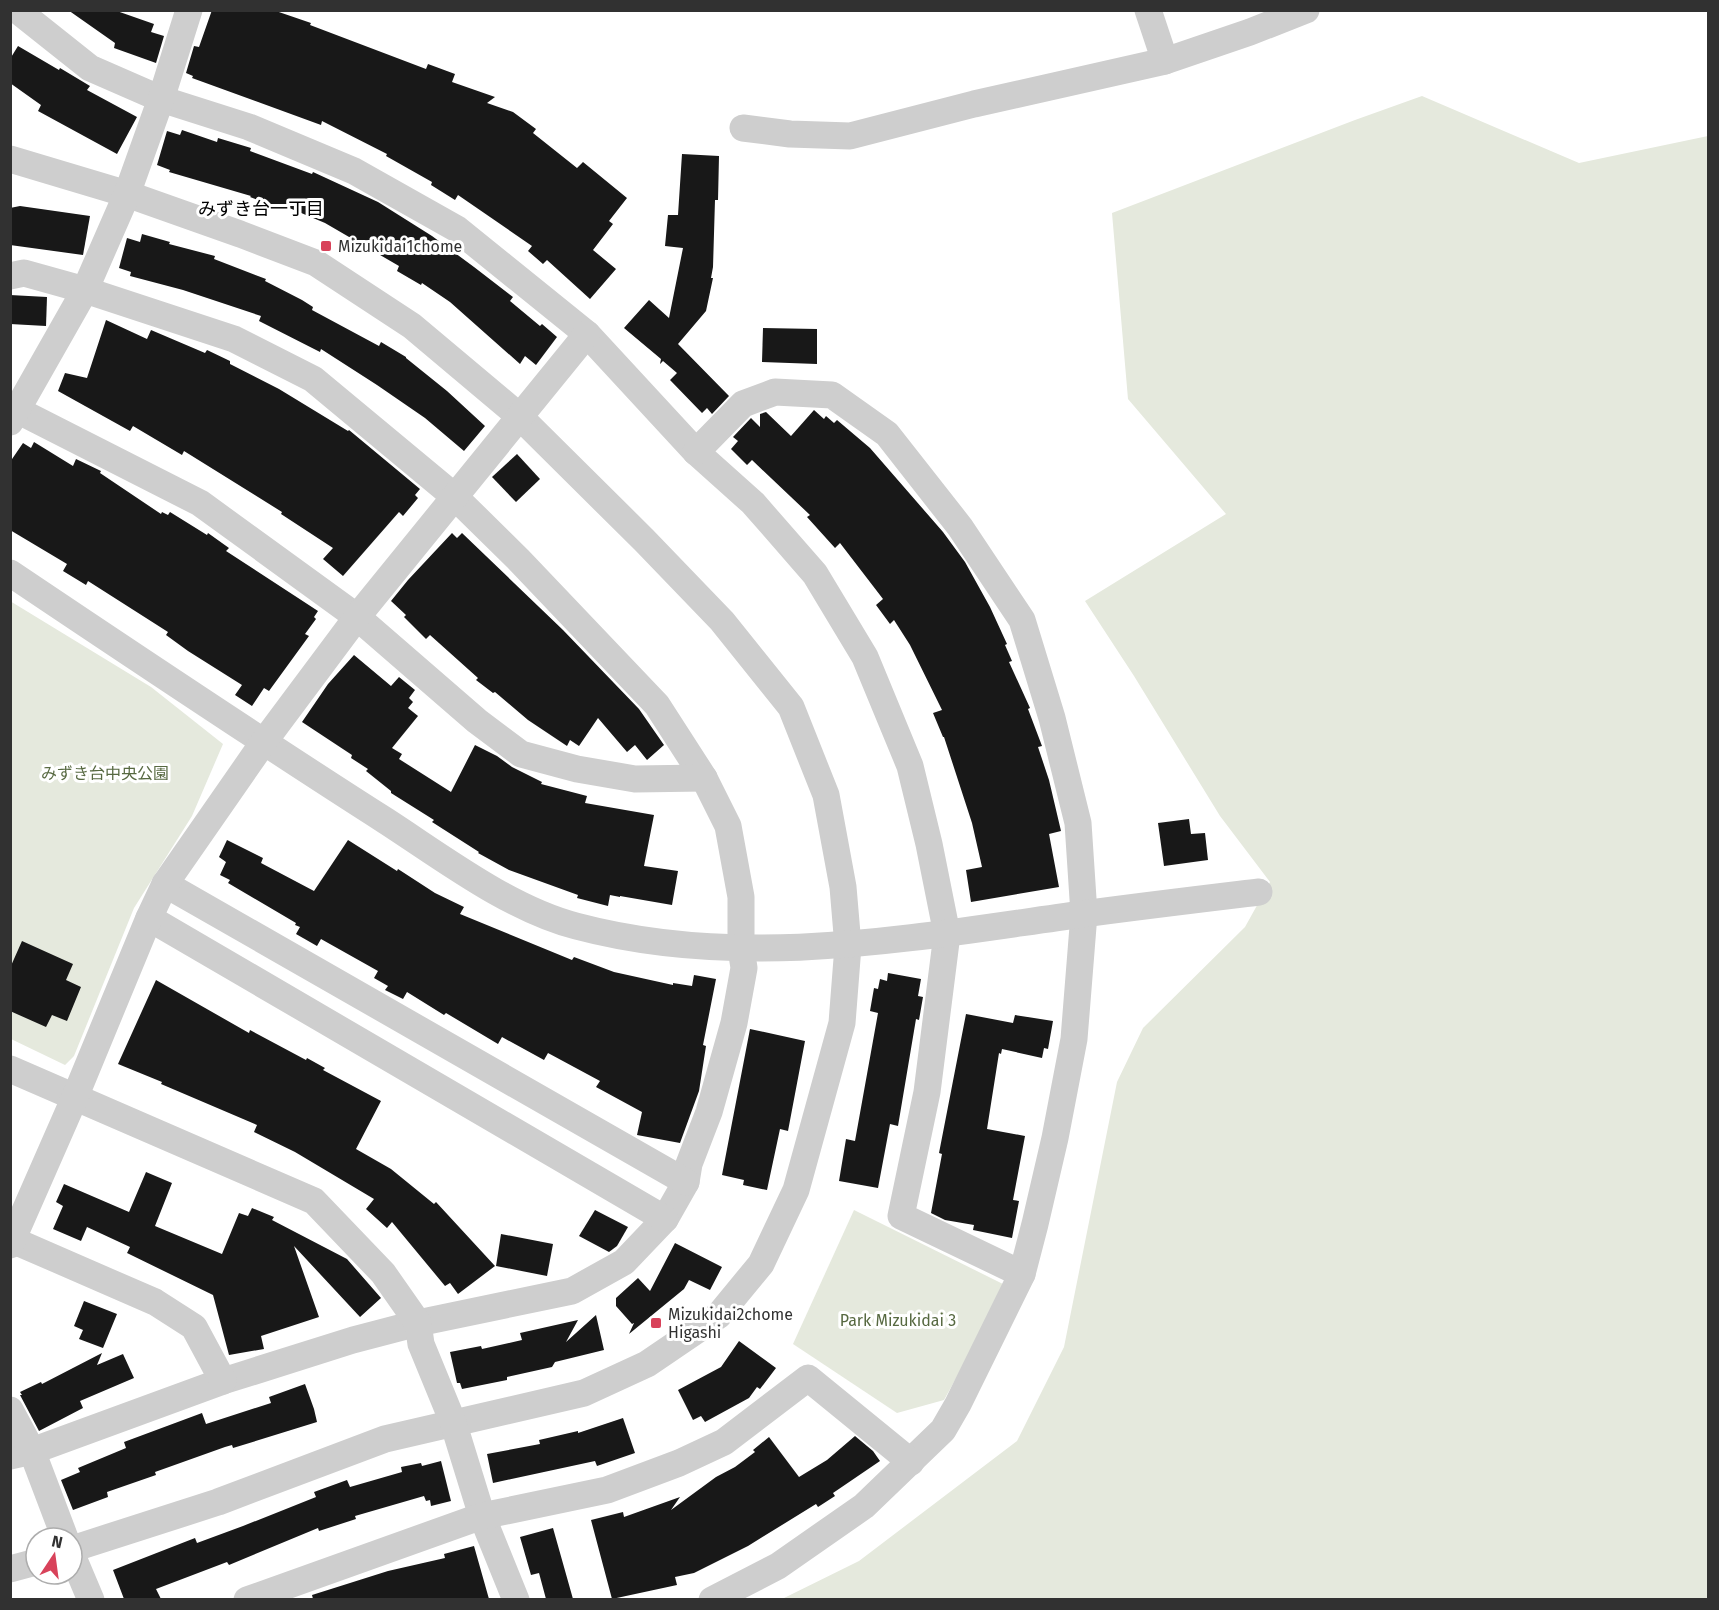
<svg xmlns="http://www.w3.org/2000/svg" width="1719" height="1610" font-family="'Fira Sans','Noto Sans JP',sans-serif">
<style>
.green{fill:#e5e9dd}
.building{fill:#181818}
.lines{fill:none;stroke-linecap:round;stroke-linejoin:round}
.minor{stroke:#cecece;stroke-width:27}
.poi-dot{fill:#d8425a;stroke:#fff;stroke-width:2}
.labels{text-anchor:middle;stroke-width:6;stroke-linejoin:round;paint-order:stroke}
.poi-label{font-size:16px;fill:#313131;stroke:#fff;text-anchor:start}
.park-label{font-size:16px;fill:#576941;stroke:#fff}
.neighbourhood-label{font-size:18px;fill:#000;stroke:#fff}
</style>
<rect width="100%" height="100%" fill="#fff"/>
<!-- green -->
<g class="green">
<path d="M 1422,96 L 1579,163 L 1708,136 L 1708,1599 L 780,1600 L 859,1561 L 1017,1441 L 1064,1347 L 1117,1082 L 1143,1028 L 1245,927 L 1270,882 L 1220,816 L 1134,676 L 1085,601 L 1226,514 L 1128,399 L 1112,213 L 1355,120 Z"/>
<path d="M 10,601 L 151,687 L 223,744 L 192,816 L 134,908 L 74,1056 L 65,1065 L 11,1039 Z"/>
<path d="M 854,1210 L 1007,1286 L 944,1400 L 897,1413 L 793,1344 Z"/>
</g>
<!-- building -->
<g class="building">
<path d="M 68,10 L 114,10 L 154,24 L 151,32 L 164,36 L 156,63 L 114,48 L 115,43 Z"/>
<path d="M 212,10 L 273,10 L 311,23 L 310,25 L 426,69 L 428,64 L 455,74 L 452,82 L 495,97 L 487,103 L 513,112 L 536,129 L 533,133 L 577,168 L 583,162 L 627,198 L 609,221 L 613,224 L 593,250 L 616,269 L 590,299 L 547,260 L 543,264 L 528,251 L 532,246 L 458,195 L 455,200 L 431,185 L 432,182 L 386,156 L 387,154 L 322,121 L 321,125 L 192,78 L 193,76 L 186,73 L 194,46 L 199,47 Z"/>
<path d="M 18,46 L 59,70 L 60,68 L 90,86 L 87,90 L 137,117 L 117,154 L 38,111 L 41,105 L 10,83 L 10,59 Z"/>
<path d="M 182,130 L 217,142 L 218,138 L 251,148 L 250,151 L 312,174 L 313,172 L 378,202 L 432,236 L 474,267 L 513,297 L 510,301 L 540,326 L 542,324 L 557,337 L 536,365 L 525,356 L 520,364 L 450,302 L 422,283 L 421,285 L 397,271 L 399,266 L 325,223 L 287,207 L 286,211 L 250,197 L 251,196 L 169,172 L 170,170 L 157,165 L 167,131 L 180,135 Z"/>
<path d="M 682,154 L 719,156 L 718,200 L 715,200 L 713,267 L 711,278 L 713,278 L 706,311 L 678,344 L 729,396 L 712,414 L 707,408 L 702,413 L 670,380 L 677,373 L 663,361 L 660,364 L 661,359 L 624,328 L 649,300 L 669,318 L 683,248 L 665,246 L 668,215 L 678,215 Z"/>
<path d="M 20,206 L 90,216 L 83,255 L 10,245 L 10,208 Z"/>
<path d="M 142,234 L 170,242 L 169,244 L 215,256 L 214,259 L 266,279 L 265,281 L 302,300 L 313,307 L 312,310 L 379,346 L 381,342 L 406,357 L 406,358 L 447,391 L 485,426 L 464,451 L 425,418 L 377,385 L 321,349 L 320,352 L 259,321 L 261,316 L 183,290 L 130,276 L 131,272 L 119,268 L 127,238 L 140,242 Z"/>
<path d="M 10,295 L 47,297 L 46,326 L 10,324 Z"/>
<path d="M 106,320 L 147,339 L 151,330 L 205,353 L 207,350 L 230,361 L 230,364 L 279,389 L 348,431 L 349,430 L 420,489 L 415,495 L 418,498 L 403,516 L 399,512 L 343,576 L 323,559 L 333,548 L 281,514 L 282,512 L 184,451 L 182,455 L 133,426 L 130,431 L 58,391 L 65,373 L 87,378 Z"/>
<path d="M 763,328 L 817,329 L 817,364 L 762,362 Z"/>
<path d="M 814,410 L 824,419 L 826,416 L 834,423 L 837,420 L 870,448 L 943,532 L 965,562 L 990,607 L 1007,644 L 1005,645 L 1012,661 L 1009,662 L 1030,708 L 1028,709 L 1042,746 L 1038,747 L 1049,780 L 1061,831 L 1049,834 L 1059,887 L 971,902 L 966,870 L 982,867 L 972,823 L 944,737 L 943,737 L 933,713 L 942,710 L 910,645 L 894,620 L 890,624 L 876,605 L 883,599 L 840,543 L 835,548 L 807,517 L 810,515 L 752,460 L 747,465 L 731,449 L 738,441 L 733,437 L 751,418 L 760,427 L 760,414 L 766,412 L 791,436 Z"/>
<path d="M 34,442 L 73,466 L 76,459 L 101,471 L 100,473 L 161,514 L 162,512 L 168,515 L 170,512 L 207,535 L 208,533 L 229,548 L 226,551 L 318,611 L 314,617 L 316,619 L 305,634 L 309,636 L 269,691 L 264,688 L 252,706 L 235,695 L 242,685 L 188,651 L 166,635 L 168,632 L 88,581 L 86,585 L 63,571 L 67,564 L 10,530 L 10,462 L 23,443 L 31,448 Z"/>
<path d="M 517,454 L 540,479 L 516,502 L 492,477 Z"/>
<path d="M 452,533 L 457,538 L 462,533 L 563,630 L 639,709 L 664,745 L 647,760 L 635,745 L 627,752 L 598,718 L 579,746 L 570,740 L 567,746 L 528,720 L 495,692 L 493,693 L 476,680 L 478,678 L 430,635 L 426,639 L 404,617 L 406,615 L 391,601 L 408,580 Z"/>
<path d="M 354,655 L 391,686 L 399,677 L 415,690 L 409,698 L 413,702 L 408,708 L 418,716 L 392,748 L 402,754 L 399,759 L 451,792 L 475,745 L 497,756 L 512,767 L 542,782 L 541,784 L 587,796 L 585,803 L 654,815 L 644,866 L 678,871 L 672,905 L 620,896 L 620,897 L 610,895 L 608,906 L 577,898 L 578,895 L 509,870 L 478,853 L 479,852 L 432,822 L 434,820 L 391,793 L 391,791 L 366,771 L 368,769 L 351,758 L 352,755 L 302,722 L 328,684 Z"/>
<path d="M 1189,819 L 1191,834 L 1205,833 L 1208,860 L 1164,866 L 1158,823 Z"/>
<path d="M 227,840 L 263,858 L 261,863 L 314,891 L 348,840 L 397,871 L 398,869 L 435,893 L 464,907 L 460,914 L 572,960 L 574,957 L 614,972 L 673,985 L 673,983 L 692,986 L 694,975 L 716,979 L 703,1045 L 706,1046 L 699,1091 L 680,1143 L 637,1135 L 642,1112 L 596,1087 L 600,1081 L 548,1053 L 544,1060 L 502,1037 L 498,1044 L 446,1013 L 444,1015 L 407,992 L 403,999 L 385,990 L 388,986 L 374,978 L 378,971 L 321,939 L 317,946 L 296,934 L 300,927 L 295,925 L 296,923 L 228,883 L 230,880 L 220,875 L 226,862 L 219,857 Z"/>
<path d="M 22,941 L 73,964 L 66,980 L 81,987 L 67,1021 L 52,1015 L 46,1027 L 10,1011 L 10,968 Z"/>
<path d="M 888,973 L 921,979 L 918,996 L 923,997 L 919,1020 L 916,1019 L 898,1126 L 890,1124 L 878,1188 L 839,1181 L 846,1139 L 855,1141 L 878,1013 L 870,1011 L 874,988 L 878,989 L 880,979 L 887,981 Z"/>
<path d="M 156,980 L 249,1033 L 250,1030 L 306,1060 L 307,1058 L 325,1068 L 323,1070 L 381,1101 L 356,1149 L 391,1169 L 434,1204 L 436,1202 L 495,1266 L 458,1294 L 450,1283 L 445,1286 L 392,1222 L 387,1228 L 366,1209 L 374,1199 L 295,1152 L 254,1132 L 257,1125 L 161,1084 L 162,1082 L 118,1064 Z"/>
<path d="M 966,1014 L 1013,1023 L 1015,1015 L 1053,1021 L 1048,1049 L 1044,1048 L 1042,1058 L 1002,1049 L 1001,1054 L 999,1053 L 987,1129 L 1025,1136 L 1013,1200 L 1019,1201 L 1012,1238 L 973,1230 L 974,1225 L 945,1220 L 931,1213 L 942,1154 L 939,1153 Z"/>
<path d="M 750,1029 L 805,1041 L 788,1131 L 780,1129 L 767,1190 L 743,1185 L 744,1180 L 722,1175 Z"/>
<path d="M 146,1172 L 172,1183 L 155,1226 L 222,1254 L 239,1213 L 248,1216 L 252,1208 L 274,1217 L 272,1220 L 347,1259 L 381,1298 L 360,1317 L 294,1246 L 319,1317 L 261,1336 L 264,1349 L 229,1355 L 213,1295 L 127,1253 L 130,1247 L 87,1227 L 81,1241 L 53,1229 L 63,1206 L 56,1202 L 64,1184 L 129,1212 Z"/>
<path d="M 595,1210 L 628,1227 L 617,1246 L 609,1252 L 579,1236 Z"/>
<path d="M 501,1234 L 553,1244 L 547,1276 L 496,1266 Z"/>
<path d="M 675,1243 L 722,1267 L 710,1290 L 689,1280 L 684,1289 L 629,1334 L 634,1323 L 632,1324 L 616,1306 L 616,1298 L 638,1278 L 650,1291 Z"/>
<path d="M 84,1301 L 117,1314 L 103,1348 L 79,1339 L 83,1330 L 74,1326 Z"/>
<path d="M 596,1315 L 604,1350 L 555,1362 L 552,1367 L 507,1377 L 507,1380 L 462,1389 L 460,1383 L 457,1383 L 450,1352 L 481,1346 L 482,1349 L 522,1340 L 520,1333 L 578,1320 L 566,1342 Z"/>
<path d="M 739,1341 L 776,1368 L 760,1389 L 757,1387 L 749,1398 L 705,1422 L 701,1416 L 693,1420 L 678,1390 L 721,1367 Z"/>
<path d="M 102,1353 L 97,1365 L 123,1354 L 134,1378 L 80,1401 L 83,1408 L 39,1431 L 20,1395 L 22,1395 L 20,1392 L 41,1382 L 42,1384 Z"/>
<path d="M 305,1384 L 314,1409 L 317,1422 L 233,1448 L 232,1445 L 225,1447 L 155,1472 L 156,1475 L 107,1492 L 108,1497 L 73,1510 L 61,1480 L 80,1472 L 78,1468 L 126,1448 L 124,1442 L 202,1413 L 206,1424 L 271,1403 L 269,1397 Z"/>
<path d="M 623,1418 L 635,1453 L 597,1466 L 595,1461 L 493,1483 L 487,1454 L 540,1444 L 539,1440 L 578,1431 L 578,1433 Z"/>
<path d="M 855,1436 L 873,1451 L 880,1461 L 833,1493 L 835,1496 L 818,1507 L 816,1504 L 748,1546 L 694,1573 L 675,1577 L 677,1585 L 612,1599 L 591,1520 L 623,1512 L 624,1517 L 680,1497 L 671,1510 L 716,1477 L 735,1467 L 755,1452 L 753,1450 L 769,1437 L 799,1477 L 827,1460 Z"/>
<path d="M 441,1461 L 451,1501 L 431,1506 L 430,1500 L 426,1501 L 424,1496 L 355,1516 L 356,1519 L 319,1531 L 318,1528 L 229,1565 L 227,1562 L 156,1589 L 161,1599 L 124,1599 L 113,1570 L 195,1538 L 197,1543 L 243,1526 L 316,1497 L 314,1492 L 347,1480 L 350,1487 L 402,1472 L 401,1467 L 421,1463 L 422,1466 Z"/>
<path d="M 553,1528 L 573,1599 L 546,1599 L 539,1573 L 531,1575 L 520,1537 Z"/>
<path d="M 474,1546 L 489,1599 L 313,1599 L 312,1595 L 388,1571 L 445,1558 L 444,1554 Z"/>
</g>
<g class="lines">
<!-- minor -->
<g class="minor">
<path d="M 17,10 L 90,68 L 161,99 L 249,127 L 354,171 L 457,229 L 587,334 L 696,452 L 753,503 L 815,574 L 865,657 L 910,766 L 929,844 L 947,934 L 927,1092 L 901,1216 L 1022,1274"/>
<path d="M 1148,10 L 1165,61"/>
<path d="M 743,128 L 790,134 L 850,136 L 974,104 L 1165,61 L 1250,32 L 1306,10"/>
<path d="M 10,159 L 127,194 L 240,234 L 316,263 L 412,326 L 519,416 L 644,540 L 722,621 L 791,707 L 826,795 L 843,887 L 848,946 L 842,1023 L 796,1190 L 761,1264 L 719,1315 L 647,1364 L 584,1393 L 385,1439 L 218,1502 L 72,1549"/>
<path d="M 10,276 L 24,273 L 85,290 L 234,339 L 313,379 L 455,497 L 518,559 L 657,705 L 704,778 L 728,826 L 741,897 L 741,948 L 744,968 L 734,1023 L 709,1112 L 689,1164 L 686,1182 L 665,1219 L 624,1262 L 572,1291 L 418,1323 L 353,1340 L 223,1381 L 32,1451 L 10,1456"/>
<path d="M 17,410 L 200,503 L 357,617 L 477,721 L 521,754 L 577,769 L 635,779 L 704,778"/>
<path d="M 10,422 L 85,290 L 127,194 L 161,99 L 189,10"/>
<path d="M 696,452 L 743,404 L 775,392 L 832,395 L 887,434 L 960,527 L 1022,620 L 1052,718 L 1078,823 L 1084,914 L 1074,1039 L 1055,1138 L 1035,1224 L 1022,1274 L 958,1404 L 943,1430 L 864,1506 L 778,1566 L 712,1600"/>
<path d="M 10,573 C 135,657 259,740 386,821 C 443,858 510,909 576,926 C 745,971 915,937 1083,914 C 1142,906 1201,899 1259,892"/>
<path d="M 165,884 L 686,1182"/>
<path d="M 149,918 L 665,1219"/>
<path d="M 10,1069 L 314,1201 L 383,1273 L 418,1323 L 421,1344 L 453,1422 L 482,1516 L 516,1600"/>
<path d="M 10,1239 L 155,1302 L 194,1327 L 223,1381"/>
<path d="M 10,1245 L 75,1097 L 149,918 L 165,884 L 263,743 L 357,617 L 587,334"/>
<path d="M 10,1410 L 32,1451 L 65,1538"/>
<path d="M 72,1555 L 91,1600"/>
<path d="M 10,1569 L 36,1562"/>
<path d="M 247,1600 L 482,1516 L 607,1490 L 679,1463 L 724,1442 L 808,1378 L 911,1462"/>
</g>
</g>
<!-- markers -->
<g class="poi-dot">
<rect x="320" y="240" width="12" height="12" rx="3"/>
<rect x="650" y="1317" width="12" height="12" rx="3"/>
</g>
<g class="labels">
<!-- poi labels -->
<g class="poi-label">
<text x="338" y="252">Mizukidai1chome</text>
<text x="668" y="1320">Mizukidai2chome<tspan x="668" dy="18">Higashi</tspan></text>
</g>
<!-- park labels -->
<g class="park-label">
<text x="105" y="779">みずき台中央公園</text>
<text x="898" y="1326">Park Mizukidai 3</text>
</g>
<!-- neighbourhood labels -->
<g class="neighbourhood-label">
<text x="261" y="215">みずき台一丁目</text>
</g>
</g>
<!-- border -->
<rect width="1719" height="1610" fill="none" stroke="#313131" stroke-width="24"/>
<!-- north arrow -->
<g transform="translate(54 1556) rotate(13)"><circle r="28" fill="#ffffff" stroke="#adadad" stroke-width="1.5"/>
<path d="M0-4.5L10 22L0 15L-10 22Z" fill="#d8425a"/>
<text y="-9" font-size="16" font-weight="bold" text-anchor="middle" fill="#313131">N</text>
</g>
</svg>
